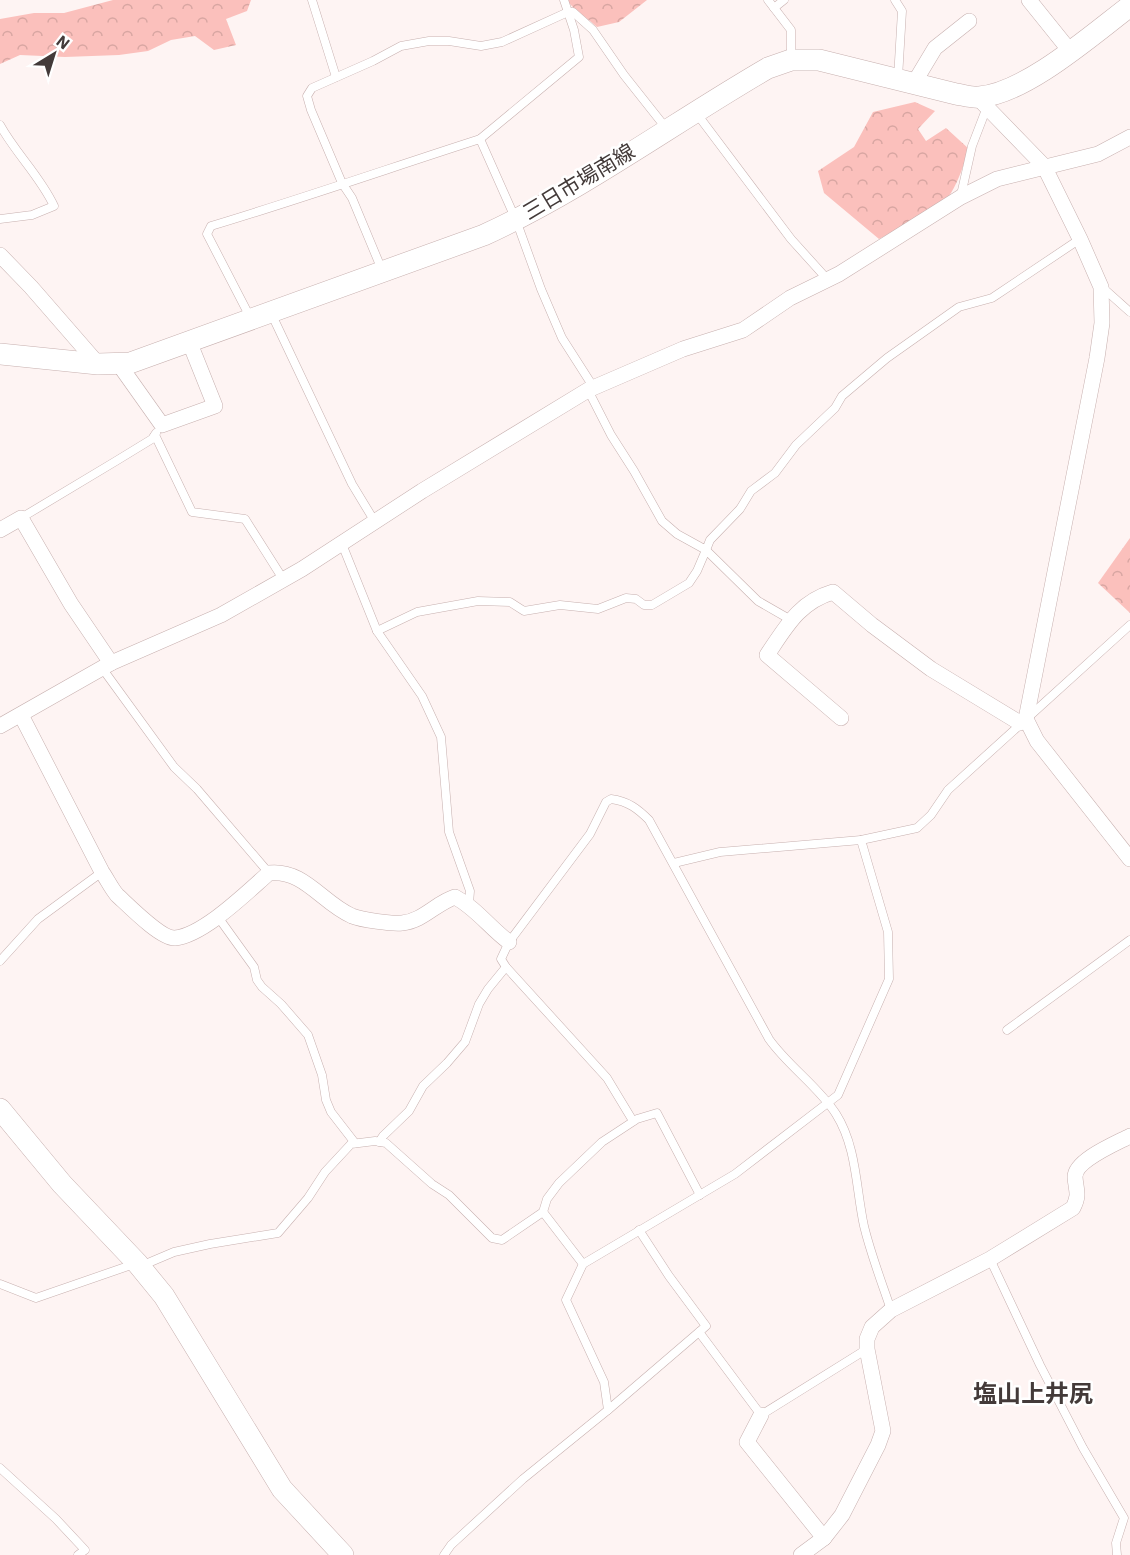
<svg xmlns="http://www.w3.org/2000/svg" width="1130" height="1555" font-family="'IBM Plex Sans','Noto Sans JP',sans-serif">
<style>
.forest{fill:url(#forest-crowns)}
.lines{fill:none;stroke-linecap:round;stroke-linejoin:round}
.lane-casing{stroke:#c7b0af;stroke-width:9}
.street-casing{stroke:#c7b0af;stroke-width:16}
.secondary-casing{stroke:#c7b0af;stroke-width:22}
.lane{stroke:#fff;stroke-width:8}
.street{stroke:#fff;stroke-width:15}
.secondary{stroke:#fff;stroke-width:21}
.labels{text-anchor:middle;stroke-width:5;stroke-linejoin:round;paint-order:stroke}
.street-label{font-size:21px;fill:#433a39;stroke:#fff}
.quarter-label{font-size:24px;font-weight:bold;fill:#433a39;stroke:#fff}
</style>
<defs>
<pattern id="forest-crowns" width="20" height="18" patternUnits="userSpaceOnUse" patternTransform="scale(1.5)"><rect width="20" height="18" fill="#fbc0bc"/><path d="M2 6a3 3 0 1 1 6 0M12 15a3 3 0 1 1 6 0" fill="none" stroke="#d8a6a2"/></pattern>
</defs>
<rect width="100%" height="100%" fill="#fef4f3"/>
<!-- forest -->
<g class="forest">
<path d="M 113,0 L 251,0 L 247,11 L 226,19 L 236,45 L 214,50 L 195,36 L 171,40 L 148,51 L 119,55 L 65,57 L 20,55 L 0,64 L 0,19 L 34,13 L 64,13 Z"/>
<path d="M 567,0 L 647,0 L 619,22 L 597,27 C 588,18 574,11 567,0 Z"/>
<path d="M 915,102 L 935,111 L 918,129 L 926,141 L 946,128 L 969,149 C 964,164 959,180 951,193 C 941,209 896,230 879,239 L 824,193 L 818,171 L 854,147 L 873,112 Z"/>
<path d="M 1130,538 L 1130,613 L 1098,583 Z"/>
</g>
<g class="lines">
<defs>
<g id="lane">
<path d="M 312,0 L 336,77"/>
<path d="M 768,0 L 791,30 L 791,58"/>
<path d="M 895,0 L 902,11 L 898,78"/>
<path d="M 774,8 L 784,0"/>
<path d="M 697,114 L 791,239 L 828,280"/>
<path d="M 0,125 C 16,154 40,176 54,206 L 32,215 L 0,219"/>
<path d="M 480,139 L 579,57 L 574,30 L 564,0"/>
<path d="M 961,195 L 972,146 L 987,107"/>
<path d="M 382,270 L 352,198 L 342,183 L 311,110 L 307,96 L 312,88 L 373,61 L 401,46 L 429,41 L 449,41 L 481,46 L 502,42 L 568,12 L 573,12 L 593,30 L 624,75 L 666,128"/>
<path d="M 1102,287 L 1130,312"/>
<path d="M 271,313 L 352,484 L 375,522"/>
<path d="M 250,317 L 207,234 L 211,226 C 301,199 390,168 480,139 L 516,220 L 541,289 L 562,338 L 594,388"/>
<path d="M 588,390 L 611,435 L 634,471 L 662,521 L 677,534 L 706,550 L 710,540 L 740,509 L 751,491 L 775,473 L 796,445 L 835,408 L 842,396 L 887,358 L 959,307 L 992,298 L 1080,239"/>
<path d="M 155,435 L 192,512 L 245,519 L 283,579"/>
<path d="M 21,518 L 116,461 L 152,439 L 156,433"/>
<path d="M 342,544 L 377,631 L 422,696 L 441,737 L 449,832 L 470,891 L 469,904"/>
<path d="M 377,631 L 417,612 L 478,601 L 510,602 L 524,611 L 560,605 L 598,609 L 626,598 L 636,599 L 644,605 L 652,605 L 689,583 L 697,571 L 706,550 L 758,601 L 791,620"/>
<path d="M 102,668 L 174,767 L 197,789 L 269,873"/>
<path d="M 674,863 L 720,852 L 861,840"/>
<path d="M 218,917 L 254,967 L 257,980 L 262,987 L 281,1004 L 308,1035 L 322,1075 L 326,1100 L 331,1112 L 355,1143"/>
<path d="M 0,961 L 38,919 L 102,872"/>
<path d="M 1007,1030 L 1130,940"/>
<path d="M 633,1121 L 607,1078 L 506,967 L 501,959 L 509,942 L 590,834 L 606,802 L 611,799 C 628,801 638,809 649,820 L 769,1039 C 788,1066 819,1087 836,1114 C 857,1147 856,1190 864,1226 C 871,1255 882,1283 891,1310"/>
<path d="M 379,1142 L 383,1136 L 409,1111 L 423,1086 L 447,1063 L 465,1042 L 479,1004 L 488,989 L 506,967"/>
<path d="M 543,1212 L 583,1264"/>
<path d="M 990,1259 L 1040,1365 L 1083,1448 L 1124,1518 L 1116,1543 L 1117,1555"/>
<path d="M 0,1284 L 36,1298 L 137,1263 L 148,1263 L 174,1252 L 210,1244 L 278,1233 L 308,1198 L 325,1172 L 351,1144 L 375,1141 L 386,1143 L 432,1184 L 449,1195 L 492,1238 L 502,1240 L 543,1212 L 547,1199 L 559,1183 L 602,1142 L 637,1119 L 657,1113 L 700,1195"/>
<path d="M 699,1332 L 761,1415 L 867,1349"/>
<path d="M 608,1410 L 706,1326 L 669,1276 L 639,1230"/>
<path d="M 0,1468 L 56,1519 L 85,1550 L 78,1555"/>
<path d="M 444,1555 L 451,1545 L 523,1479 L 608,1410 L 604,1382 L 566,1300 L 583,1264 L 735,1174 L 838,1095 L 889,979 L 888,932 L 861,840 L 917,828 L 931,815 L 948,790 L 1130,625"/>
</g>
<g id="street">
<path d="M 1029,0 L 1070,51"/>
<path d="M 914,83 L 935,48 L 969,21"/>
<path d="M 978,98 L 1044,166 L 1080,239 L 1101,287 L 1102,323 L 1097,358 L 1026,719 L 1037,741 L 1130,859"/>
<path d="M 0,255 L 31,287 L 98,364"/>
<path d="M 118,363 L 162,425 L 215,406 L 189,341"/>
<path d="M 0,530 L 21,518 L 71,604 L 111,663"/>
<path d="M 21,715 L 102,872 C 107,879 111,888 117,895 C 128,905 161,939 175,938 C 204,935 247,892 269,873 C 304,869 322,903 352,916 C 362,920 392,924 402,923 C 423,921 436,903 455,897 C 476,908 490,928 509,942"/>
<path d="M 841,718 L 767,655 C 786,627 799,602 833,592 L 872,625 L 931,669 L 1020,723"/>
<path d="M 0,726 L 111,663 L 221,615 L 302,569 L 422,491 L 588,390 L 683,349 L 743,330 L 790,298 L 839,274 L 961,197 L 997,179 L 1098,154 L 1130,137"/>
<path d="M 761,1415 L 747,1442 L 824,1538"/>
<path d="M 801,1555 L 824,1538 L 842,1515 L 878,1445 L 883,1431 L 867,1349 L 867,1339 L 872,1327 L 891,1310 L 990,1259 L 1073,1208 C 1080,1194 1076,1191 1075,1177 C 1075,1160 1117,1143 1130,1136"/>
</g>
<g id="secondary">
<path d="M 0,354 L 98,364 L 130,363 L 484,235 C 584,189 673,123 768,68 L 791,60 L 819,60 L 956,94 C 963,95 972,98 979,97 C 1025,94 1093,34 1130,6"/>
<path d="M 0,1109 L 62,1184 L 137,1263 L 164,1296 L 282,1489 L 343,1555"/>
</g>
</defs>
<!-- lane casing -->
<use href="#lane" class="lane-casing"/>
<!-- street casing -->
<use href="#street" class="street-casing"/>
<!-- secondary casing -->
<use href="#secondary" class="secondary-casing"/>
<!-- lane -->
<use href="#lane" class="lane"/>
<!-- street -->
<use href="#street" class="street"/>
<!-- secondary -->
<use href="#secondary" class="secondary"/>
</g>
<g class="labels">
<!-- street labels -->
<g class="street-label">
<text transform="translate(579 182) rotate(-31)" y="7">三日市場南線</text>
</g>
<!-- quarter labels -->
<g class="quarter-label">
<text x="1033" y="1402">塩山上井尻</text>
</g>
</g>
<!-- north arrow -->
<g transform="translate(54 54) rotate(38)" stroke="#ffffff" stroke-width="4.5" paint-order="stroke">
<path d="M0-4.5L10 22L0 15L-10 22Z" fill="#433a39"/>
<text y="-9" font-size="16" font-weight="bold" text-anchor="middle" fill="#433a39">N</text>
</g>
</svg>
